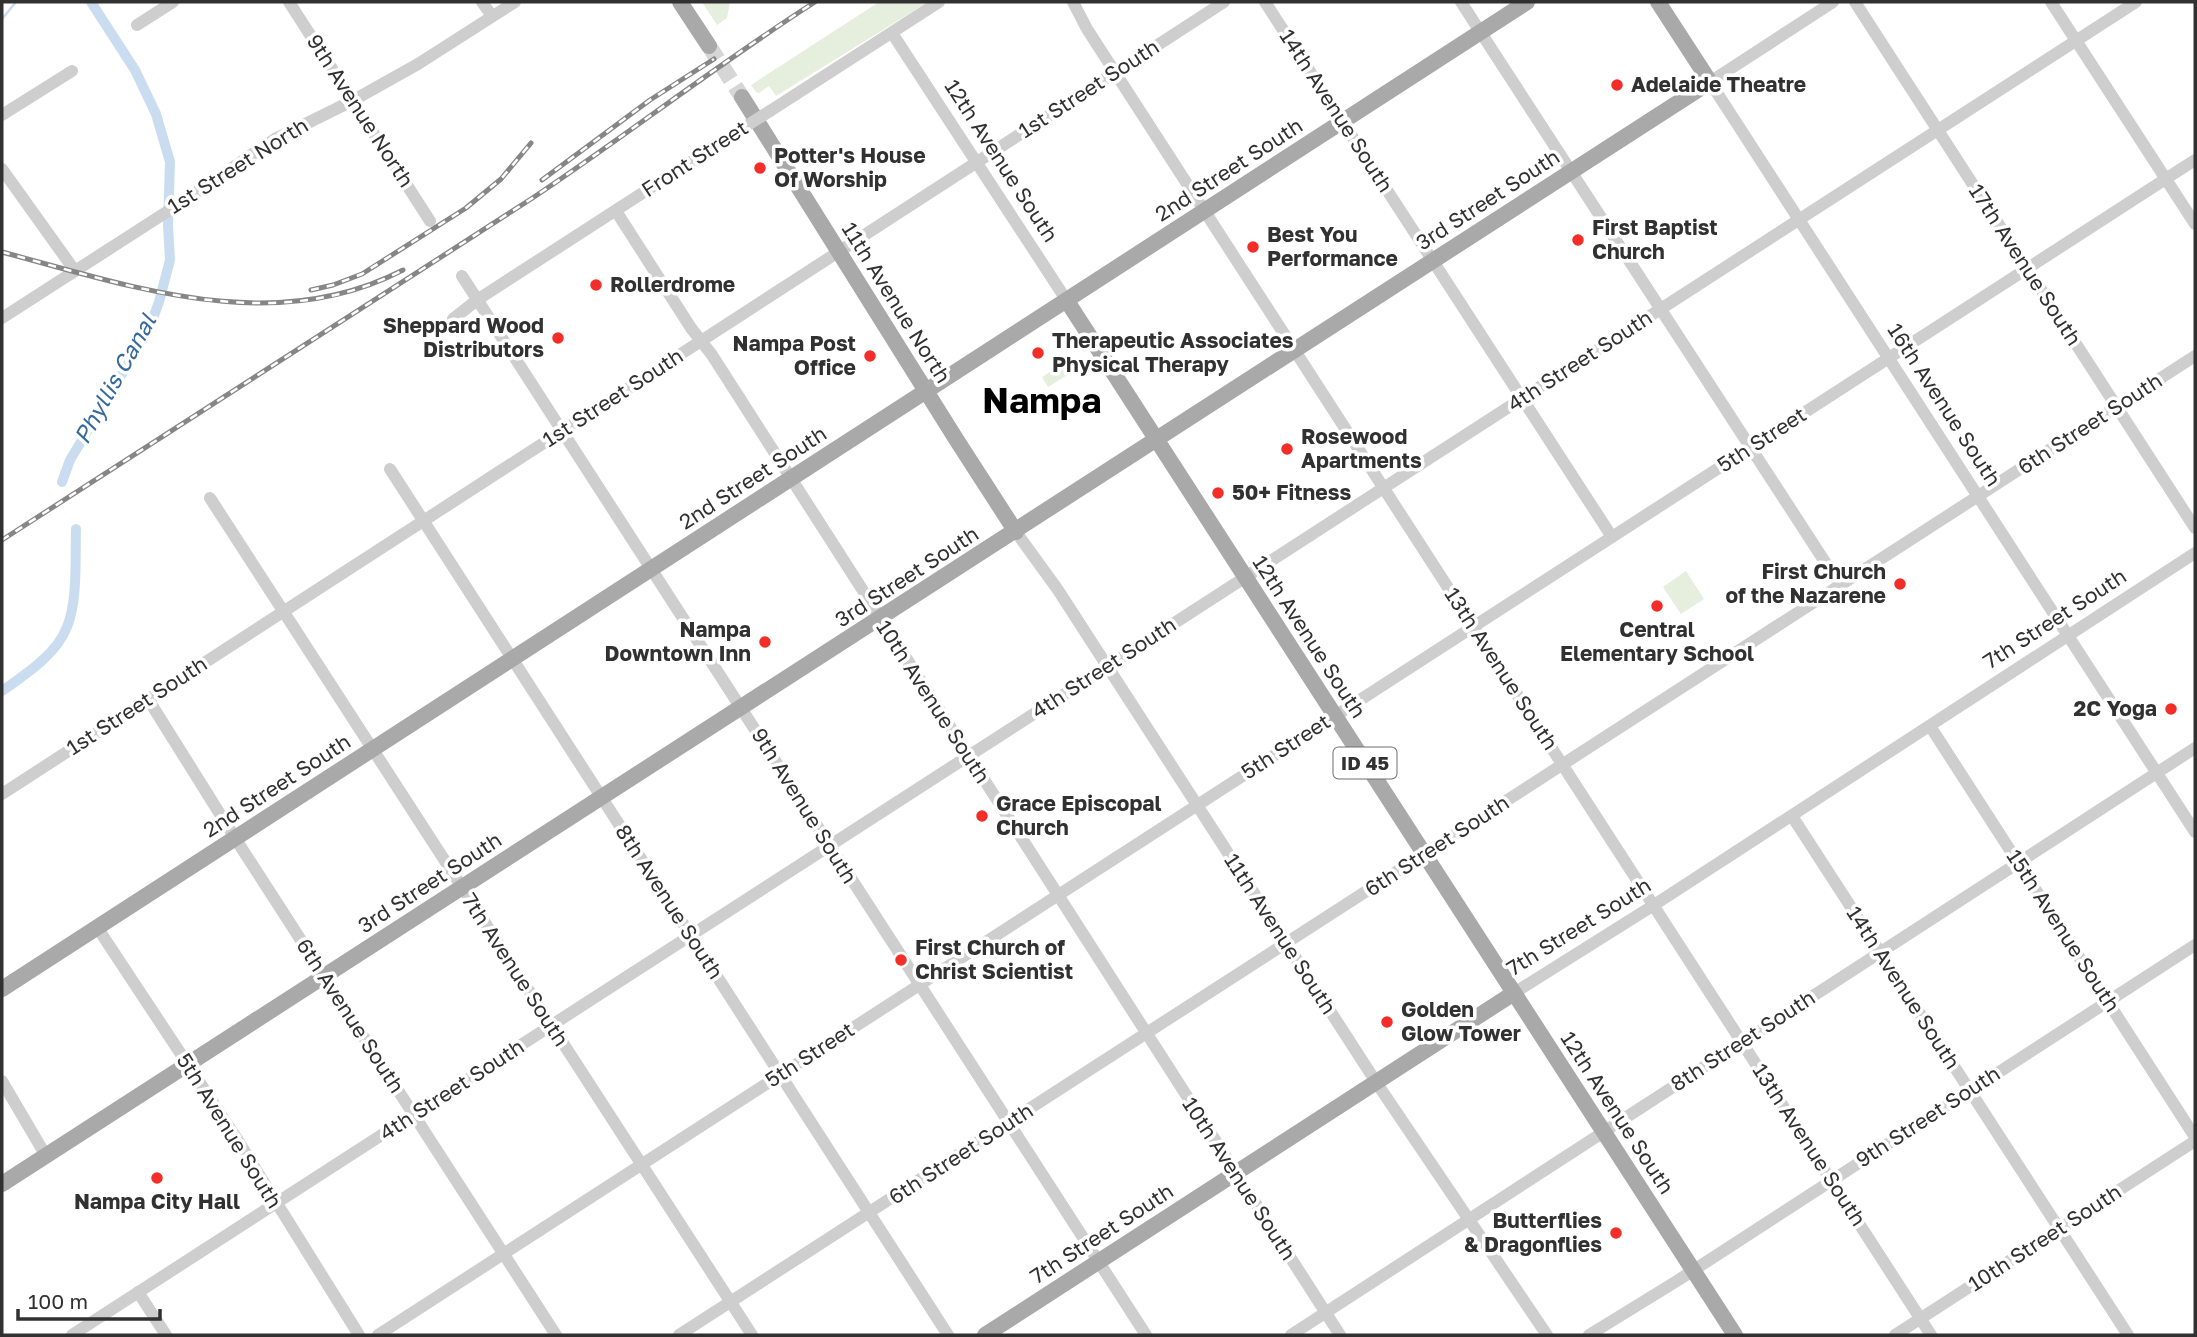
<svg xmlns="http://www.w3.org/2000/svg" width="2197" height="1337" font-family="'Golos Text',sans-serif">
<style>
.green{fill:#e6efde}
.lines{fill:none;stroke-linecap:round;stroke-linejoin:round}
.stream{stroke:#caddf0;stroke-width:2.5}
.canal{stroke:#caddf0;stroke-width:10}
.major-tunnel{stroke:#d6d6d6;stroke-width:16;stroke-dasharray:16 8;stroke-linecap:butt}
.minor{stroke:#cecece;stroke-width:12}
.major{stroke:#a9a9a9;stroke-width:16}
.rail-casing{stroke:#868686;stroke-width:5}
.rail{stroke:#fff;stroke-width:2.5;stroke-dasharray:8;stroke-linecap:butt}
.minor-bridge{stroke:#cecece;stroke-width:12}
.poi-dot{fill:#f32d28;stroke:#fff;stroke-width:2.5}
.labels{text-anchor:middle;stroke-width:7;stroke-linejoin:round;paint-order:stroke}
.shield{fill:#fff;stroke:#6f6f6f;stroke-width:2}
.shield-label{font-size:19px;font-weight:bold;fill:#313131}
.poi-label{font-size:21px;font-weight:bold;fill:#313131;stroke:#fff;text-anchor:start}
.street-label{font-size:21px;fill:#313131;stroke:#fff}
.water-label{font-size:23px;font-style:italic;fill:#376a9b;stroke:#fff}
.town-label{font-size:35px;font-weight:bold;fill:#000;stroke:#fff}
</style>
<rect width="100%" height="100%" fill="#fff"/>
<!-- green -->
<g class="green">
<path d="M 702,2 L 730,2 L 727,18 L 717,25 Z"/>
<path d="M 879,2 L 928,2 L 776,96 L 769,86 L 759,93 L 756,92 L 751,85 Z"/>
<path d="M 1065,362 L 1072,372 L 1048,387 L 1042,377 Z"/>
<path d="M 1686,571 L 1704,599 L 1681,614 L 1663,587 Z"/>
</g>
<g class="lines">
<!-- stream -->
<path class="stream" d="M 2,19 L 16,2"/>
<!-- canal -->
<g class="canal">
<path d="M 62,482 L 70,460 L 149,329 L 159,302 L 170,260 L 168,225 L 170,162 L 156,114 L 135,70 L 91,2"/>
<path d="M 2,691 C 26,674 56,655 67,627 C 78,600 75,558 76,529"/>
</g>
<!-- major-tunnel -->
<path class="major-tunnel" d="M 709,46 L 742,97"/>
<!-- minor -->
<g class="minor">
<path d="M 289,2 L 430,221"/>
<path d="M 482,2 L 492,16"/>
<path d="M 1073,2 L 1087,29 L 1931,1335"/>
<path d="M 1265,2 L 1612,537"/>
<path d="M 1461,2 L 1840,585"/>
<path d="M 1833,2 L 1710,82 L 2195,832"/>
<path d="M 1855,2 L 2195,528"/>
<path d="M 2051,2 L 2195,224"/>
<path d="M 137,25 L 173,2"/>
<path d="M 892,33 L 1067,301"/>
<path d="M 770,111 L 939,2"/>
<path d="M 2,115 L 72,71"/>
<path d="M 2,169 L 75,271"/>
<path d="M 616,211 L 691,328 L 712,355 L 1340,1335"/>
<path d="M 462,276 L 1146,1335"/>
<path d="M 2,318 L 179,204 L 275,139 L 352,101 L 418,64 L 515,2"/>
<path d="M 453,319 L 477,300 L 743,128"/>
<path d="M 390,469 L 948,1335"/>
<path d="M 210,498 L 752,1335"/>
<path d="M 1016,532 L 1058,590 L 1376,1082 L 1547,1335"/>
<path d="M 148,699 L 235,838 L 556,1335"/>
<path d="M 1930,726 L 2195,1137"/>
<path d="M 2,794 L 1224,2"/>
<path d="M 1792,816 L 2128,1335"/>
<path d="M 97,927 L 235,1136 L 359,1335"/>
<path d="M 1514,993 L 1654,905 L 2195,553"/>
<path d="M 2,1081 L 46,1156"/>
<path d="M 138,1292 L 166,1335"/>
<path d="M 72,1335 L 2136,2"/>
<path d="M 378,1335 L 2195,160"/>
<path d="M 679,1335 L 2195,356"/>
<path d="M 1291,1335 L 2195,748"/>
<path d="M 1589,1335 L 1680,1279 L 2195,945"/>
<path d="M 1895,1335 L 2195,1141"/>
</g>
<!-- major -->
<g class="major">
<path d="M 680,2 L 709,46"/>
<path d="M 742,97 L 956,439 L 1016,532"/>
<path d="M 1067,301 L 1735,1335"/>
<path d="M 2,989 L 1527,2"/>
<path d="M 2,1184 L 1710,82 L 1658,2"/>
<path d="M 985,1335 L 1514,993"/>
</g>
<defs>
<g id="rail">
<path d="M 542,180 L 650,100 L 714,59"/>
<path d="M 2,252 C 133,287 274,337 403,270"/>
<path d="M 311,290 L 333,285 L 362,274 L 466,208 L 501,179 L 531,143"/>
<path d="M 2,540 L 531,199 C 627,135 718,64 815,2"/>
</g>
</defs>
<!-- rail casing -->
<use href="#rail" class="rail-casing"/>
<!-- rail -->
<use href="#rail" class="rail"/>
<!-- minor-bridge -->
<path class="minor-bridge" d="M 743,128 L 770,111"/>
</g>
<!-- markers -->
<g class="poi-dot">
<circle cx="1617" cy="85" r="7"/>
<circle cx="760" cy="168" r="7"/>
<circle cx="1578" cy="240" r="7"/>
<circle cx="1253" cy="247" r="7"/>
<circle cx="596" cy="285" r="7"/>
<circle cx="558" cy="338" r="7"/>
<circle cx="1038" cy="353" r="7"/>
<circle cx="870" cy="356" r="7"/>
<circle cx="1287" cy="449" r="7"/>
<circle cx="1218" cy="493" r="7"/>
<circle cx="1900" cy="584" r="7"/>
<circle cx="1657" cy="606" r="7"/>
<circle cx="765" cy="642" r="7"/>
<circle cx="2171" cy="709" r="7"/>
<circle cx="982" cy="816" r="7"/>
<circle cx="901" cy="960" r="7"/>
<circle cx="1387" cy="1022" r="7"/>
<circle cx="157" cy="1178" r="7"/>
<circle cx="1616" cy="1233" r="7"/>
</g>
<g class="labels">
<!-- shield labels -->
<rect class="shield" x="1333.5" y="747.5" width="63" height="31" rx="5"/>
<g class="shield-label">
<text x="1365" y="770">ID 45</text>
</g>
<!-- poi labels -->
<g class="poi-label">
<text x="1631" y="92">Adelaide Theatre</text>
<text x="774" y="163">Potter's House<tspan x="774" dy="24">Of Worship</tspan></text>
<text x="1592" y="235">First Baptist<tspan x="1592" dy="24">Church</tspan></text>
<text x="1267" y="242">Best You<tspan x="1267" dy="24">Performance</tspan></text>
<text x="610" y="292">Rollerdrome</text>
<text x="544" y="333" text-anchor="end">Sheppard Wood<tspan x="544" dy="24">Distributors</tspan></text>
<text x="1052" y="348">Therapeutic Associates<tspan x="1052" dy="24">Physical Therapy</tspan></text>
<text x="856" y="351" text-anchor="end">Nampa Post<tspan x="856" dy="24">Office</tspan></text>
<text x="1301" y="444">Rosewood<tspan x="1301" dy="24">Apartments</tspan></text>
<text x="1232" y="500">50+ Fitness</text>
<text x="1886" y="579" text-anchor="end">First Church<tspan x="1886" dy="24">of the Nazarene</tspan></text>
<text x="751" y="637" text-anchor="end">Nampa<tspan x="751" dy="24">Downtown Inn</tspan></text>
<text x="1657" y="637" text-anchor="middle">Central<tspan x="1657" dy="24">Elementary School</tspan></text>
<text x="2157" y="716" text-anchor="end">2C Yoga</text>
<text x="996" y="811">Grace Episcopal<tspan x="996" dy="24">Church</tspan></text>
<text x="915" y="955">First Church of<tspan x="915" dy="24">Christ Scientist</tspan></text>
<text x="1401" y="1017">Golden<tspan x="1401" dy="24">Glow Tower</tspan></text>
<text x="157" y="1209" text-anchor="middle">Nampa City Hall</text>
<text x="1602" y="1228" text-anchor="end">Butterflies<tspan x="1602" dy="24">&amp; Dragonflies</tspan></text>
</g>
<!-- street labels -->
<g class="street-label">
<text transform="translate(1089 89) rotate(-33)" y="7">1st Street South</text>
<text transform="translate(360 111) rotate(57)" y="7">9th Avenue North</text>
<text transform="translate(1336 111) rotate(57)" y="7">14th Avenue South</text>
<text transform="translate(695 159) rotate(-33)" y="7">Front Street</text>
<text transform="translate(1001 161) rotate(57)" y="7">12th Avenue South</text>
<text transform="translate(238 166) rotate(-32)" y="7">1st Street North</text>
<text transform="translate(1229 170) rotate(-33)" y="7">2nd Street South</text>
<text transform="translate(1488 200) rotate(-33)" y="7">3rd Street South</text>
<text transform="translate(2025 265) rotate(57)" y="7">17th Avenue South</text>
<text transform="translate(896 303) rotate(58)" y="7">11th Avenue North</text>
<text transform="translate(1580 361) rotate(-33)" y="7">4th Street South</text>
<text transform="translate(613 398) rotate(-33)" y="7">1st Street South</text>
<text transform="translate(1944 405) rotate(57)" y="7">16th Avenue South</text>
<text transform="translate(2090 424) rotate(-33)" y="7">6th Street South</text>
<text transform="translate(1762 440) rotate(-33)" y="7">5th Street</text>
<text transform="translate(753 478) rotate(-33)" y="7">2nd Street South</text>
<text transform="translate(907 577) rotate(-33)" y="7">3rd Street South</text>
<text transform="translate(2055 619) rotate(-33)" y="7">7th Street South</text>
<text transform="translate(1309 637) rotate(57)" y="7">12th Avenue South</text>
<text transform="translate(1104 668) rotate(-33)" y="7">4th Street South</text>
<text transform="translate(1501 669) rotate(57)" y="7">13th Avenue South</text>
<text transform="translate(933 702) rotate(57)" y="7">10th Avenue South</text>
<text transform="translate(137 706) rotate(-33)" y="7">1st Street South</text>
<text transform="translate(1286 747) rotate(-33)" y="7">5th Street</text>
<text transform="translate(277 786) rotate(-33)" y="7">2nd Street South</text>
<text transform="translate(804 806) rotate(58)" y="7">9th Avenue South</text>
<text transform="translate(1437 846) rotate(-33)" y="7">6th Street South</text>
<text transform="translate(430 883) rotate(-33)" y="7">3rd Street South</text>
<text transform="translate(669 902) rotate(57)" y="7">8th Avenue South</text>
<text transform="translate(1579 927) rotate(-32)" y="7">7th Street South</text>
<text transform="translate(2063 931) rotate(57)" y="7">15th Avenue South</text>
<text transform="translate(1280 934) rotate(57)" y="7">11th Avenue South</text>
<text transform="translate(515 970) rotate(57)" y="7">7th Avenue South</text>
<text transform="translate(1903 988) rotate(57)" y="7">14th Avenue South</text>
<text transform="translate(350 1016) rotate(57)" y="7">6th Avenue South</text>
<text transform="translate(1743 1041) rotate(-33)" y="7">8th Street South</text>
<text transform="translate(810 1055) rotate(-33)" y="7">5th Street</text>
<text transform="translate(452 1090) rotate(-33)" y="7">4th Street South</text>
<text transform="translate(1617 1113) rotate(57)" y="7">12th Avenue South</text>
<text transform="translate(1928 1117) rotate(-33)" y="7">9th Street South</text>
<text transform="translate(229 1131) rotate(58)" y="7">5th Avenue South</text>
<text transform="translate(1809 1145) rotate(57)" y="7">13th Avenue South</text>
<text transform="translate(961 1154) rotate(-33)" y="7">6th Street South</text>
<text transform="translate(1239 1179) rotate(57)" y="7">10th Avenue South</text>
<text transform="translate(1102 1234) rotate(-33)" y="7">7th Street South</text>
<text transform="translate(2045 1238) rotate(-33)" y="7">10th Street South</text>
</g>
<!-- water labels -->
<g class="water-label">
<text transform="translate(115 379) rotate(-61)" y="8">Phyllis Canal</text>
</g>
<!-- town labels -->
<g class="town-label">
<text x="1042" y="413">Nampa</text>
</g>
</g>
<!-- border -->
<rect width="2197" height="1337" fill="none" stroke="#313131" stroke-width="7"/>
<!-- scale -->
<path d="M18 1309v10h142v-10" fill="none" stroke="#313131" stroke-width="3.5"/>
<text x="28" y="1309" font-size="21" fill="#313131" stroke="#ffffff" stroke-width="5" paint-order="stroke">100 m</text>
</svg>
